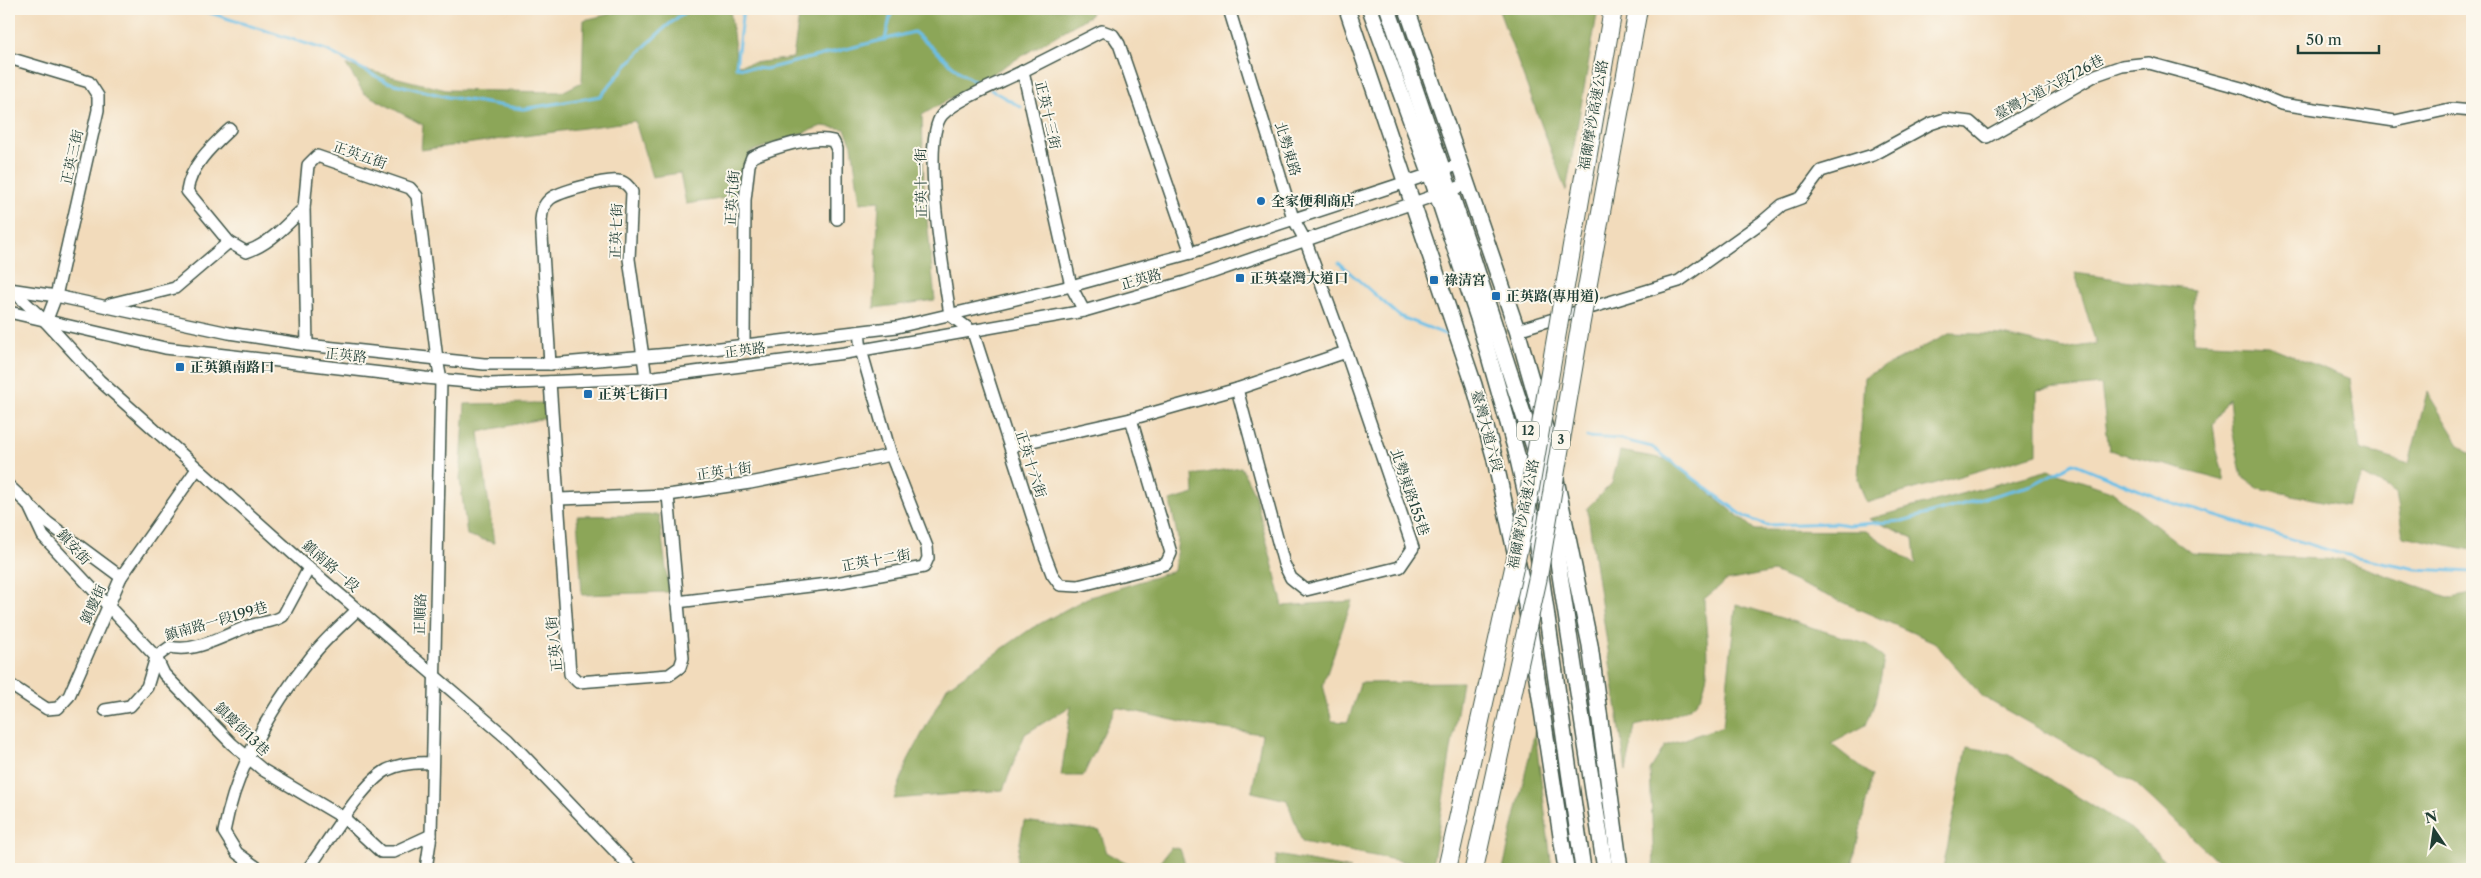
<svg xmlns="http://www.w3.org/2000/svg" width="2481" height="878" font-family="'Libre Caslon Text','Noto Serif TC',serif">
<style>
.forest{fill:#8ca658;stroke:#567246}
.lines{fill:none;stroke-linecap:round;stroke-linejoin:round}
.stream{stroke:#6bbfe7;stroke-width:3}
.minor-casing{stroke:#3f5548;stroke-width:14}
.major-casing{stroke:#3f5548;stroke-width:18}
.minor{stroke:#fff;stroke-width:11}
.major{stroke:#fff;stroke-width:15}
.highway-bridge-casing{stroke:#3f5548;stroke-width:20;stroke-linecap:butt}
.highway-bridge{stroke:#fff;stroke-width:18}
.poi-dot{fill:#1f6fb2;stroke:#fbf7ec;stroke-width:2}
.labels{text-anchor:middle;stroke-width:4;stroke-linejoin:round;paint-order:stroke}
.shield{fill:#fbf7ec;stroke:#61756b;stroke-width:1}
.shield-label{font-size:12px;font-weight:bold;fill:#1f3d34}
.street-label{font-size:14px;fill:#1f3d34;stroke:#fbf7ec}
.poi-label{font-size:14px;font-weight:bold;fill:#1f3d34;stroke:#fbf7ec;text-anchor:start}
</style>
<rect width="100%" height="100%" fill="#fbf7ec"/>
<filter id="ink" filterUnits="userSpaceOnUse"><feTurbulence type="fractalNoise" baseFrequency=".02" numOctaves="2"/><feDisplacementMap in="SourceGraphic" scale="10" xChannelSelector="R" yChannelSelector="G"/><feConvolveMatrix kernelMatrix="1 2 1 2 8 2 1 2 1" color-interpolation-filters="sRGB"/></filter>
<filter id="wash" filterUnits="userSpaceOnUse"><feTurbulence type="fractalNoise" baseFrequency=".0096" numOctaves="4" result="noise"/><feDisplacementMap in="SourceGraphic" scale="20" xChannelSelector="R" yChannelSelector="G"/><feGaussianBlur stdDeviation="1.12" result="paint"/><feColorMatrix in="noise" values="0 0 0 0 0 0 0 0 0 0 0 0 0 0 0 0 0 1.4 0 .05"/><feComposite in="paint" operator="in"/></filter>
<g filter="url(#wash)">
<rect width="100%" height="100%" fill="#f2dbbb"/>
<!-- forest -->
<g class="forest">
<path d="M 632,9 L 730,9 L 737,65 L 793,58 L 800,9 L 1090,9 L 1091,15 L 922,115 L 924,189 L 935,300 L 874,308 L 879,201 L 860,203 L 852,145 L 845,129 L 822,126 L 750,152 L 734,197 L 686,204 L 680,173 L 652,177 L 635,121 L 421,150 L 423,125 L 364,93 L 346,65 L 446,90 L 562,92 L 582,82 L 584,20 Z"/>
<path d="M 1498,9 L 1598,9 L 1566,191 L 1499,11 Z"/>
<path d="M 2075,273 L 2194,290 L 2193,342 L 2269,346 L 2350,379 L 2360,449 L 2409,464 L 2427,392 L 2459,444 L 2472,456 L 2472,550 L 2403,536 L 2396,493 L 2363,475 L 2347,506 L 2258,488 L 2242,477 L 2232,429 L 2229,398 L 2213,424 L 2216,447 L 2225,481 L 2109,450 L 2101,385 L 2037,391 L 2037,454 L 1866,503 L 1858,479 L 1864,377 L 1951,333 L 2003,335 L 2064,349 L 2096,344 Z"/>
<path d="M 544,403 L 545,418 L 479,432 L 494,543 L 467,535 L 460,480 L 465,404 Z"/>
<path d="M 1620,451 L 1670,460 L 1755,530 L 1866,531 L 1916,565 L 1913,538 L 1869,519 L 2049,470 L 2111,491 L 2191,553 L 2342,560 L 2451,598 L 2472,594 L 2472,869 L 2226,869 L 2135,783 L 1983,697 L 1934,642 L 1773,572 L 1726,581 L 1704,599 C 1705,627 1715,676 1698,700 C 1689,714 1651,722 1635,726 L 1626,771 L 1587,508 L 1612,483 Z"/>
<path d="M 1241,467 L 1255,495 L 1283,606 L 1352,601 L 1323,685 L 1332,721 L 1348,722 L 1360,683 L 1462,682 L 1432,867 L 1302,842 L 1287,800 L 1252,792 L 1262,734 L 1195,725 L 1116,707 L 1083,776 L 1061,776 L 1071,706 L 1025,734 L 1003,790 L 894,799 L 908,760 L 947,687 L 1032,628 L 1087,598 L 1174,571 L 1178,539 L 1170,501 L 1194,494 L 1193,475 Z"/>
<path d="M 659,515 L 669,592 L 582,595 L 577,516 Z"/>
<path d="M 1736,604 L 1869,645 L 1884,659 L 1877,697 L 1866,725 L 1831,744 L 1872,776 L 1853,862 L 1862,869 L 1654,869 L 1650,770 L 1665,746 L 1723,726 Z"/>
<path d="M 1535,731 L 1552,869 L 1503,869 Z"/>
<path d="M 1967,747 L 2007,754 L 2131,829 L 2174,869 L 1943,869 Z"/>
<path d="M 1024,821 L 1100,831 L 1107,853 L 1137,869 L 1015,869 Z"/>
<path d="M 1171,847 L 1180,849 L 1187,869 L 1159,869 L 1160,862 Z"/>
<path d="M 1277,855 L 1351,869 L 1274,869 Z"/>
</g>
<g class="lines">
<!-- stream -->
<g class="stream">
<path d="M 198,9 L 326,50 L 387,82 L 448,97 L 523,109 L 601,96 C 627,63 655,33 689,9"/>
<path d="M 743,9 L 736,67 L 766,69 L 914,32 L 962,74 L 983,86"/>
<path d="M 885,40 L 892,9"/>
<path d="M 991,90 L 1021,107"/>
<path d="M 1339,263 L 1399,316 L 1447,335"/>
<path d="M 1587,437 L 1620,439 L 1652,447 L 1745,517 L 1766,525 L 1835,523 L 1848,525 L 1902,521 L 2032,485 L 2073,463 L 2166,501 L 2338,553 L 2416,569 L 2472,572"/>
</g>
</g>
</g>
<g filter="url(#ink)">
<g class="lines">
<defs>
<g id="minor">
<path d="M 1229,9 L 1293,218 L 1306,242 L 1346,352 L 1413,548 L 1400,567 L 1306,590 L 1291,578 L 1284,564 L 1237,389"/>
<path d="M 9,58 L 89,82 L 98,96 L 98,110 L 56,296 L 46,322"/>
<path d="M 1023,71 C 1002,82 957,99 942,115 C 920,141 945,279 950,315 L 973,332 L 1044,553 L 1052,574 L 1060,585 L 1078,586 L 1166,564 L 1171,553 L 1131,419"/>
<path d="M 230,129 C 211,147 191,165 187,191 L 229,242 L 246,252 C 270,244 286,225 304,208"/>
<path d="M 10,288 L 46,322 L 99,380 L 309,568 L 508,739 L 632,869"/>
<path d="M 9,289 L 56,296 L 229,333 L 307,345 L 484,364 L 550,364 L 670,354 L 897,327 L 1071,286 L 1191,253 L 1461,164"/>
<path d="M 110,304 L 175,288 L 229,242"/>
<path d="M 1084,311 L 1071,286 L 1023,71 L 1102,31 L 1113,35 L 1119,44 L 1191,253"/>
<path d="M 9,312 L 165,348 L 425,378 L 490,384 L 646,378 L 845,353 L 1084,311 L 1185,282 L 1468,184"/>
<path d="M 1517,330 L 1679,281 L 1762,222 L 1782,205 L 1801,198 L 1821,171 L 1873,155 L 1930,124 L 1945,119 L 1970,122 L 1987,137 L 2096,75 L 2122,66 L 2149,63 L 2245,89 L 2281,104 L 2395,121 L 2450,109 L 2472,111"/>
<path d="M 307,345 L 304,208 L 308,165 L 317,156 L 410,188 L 417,196 L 437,359 L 441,380 L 431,835 L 426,869"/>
<path d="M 744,345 L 745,200 L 749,165 L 752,157 C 773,148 812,135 833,141 L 837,149 L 837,219"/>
<path d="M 550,364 L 541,220 C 542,211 543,205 550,199 C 558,192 606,179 618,181 C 624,181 630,187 632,192 L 629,259 L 646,378"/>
<path d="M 550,382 L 570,674 L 578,682 L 669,675 L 680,667 L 683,658 L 668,495"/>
<path d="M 1010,446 L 1131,419 L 1237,389 L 1346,352"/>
<path d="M 9,486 L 48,523 L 121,577"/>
<path d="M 559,499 L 668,495 L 750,483 L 891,455"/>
<path d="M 27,502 L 43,536 L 156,657 L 164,674 L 232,744 L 263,770 L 344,818 L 381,852 L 394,852 L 431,835"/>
<path d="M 677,602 L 836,583 L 924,567 L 928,558 L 927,547 L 891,455 L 861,350 L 859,332"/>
<path d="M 9,684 L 47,709 L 58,708 L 69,696 L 121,577 L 197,469"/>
<path d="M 105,710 L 130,706 L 147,687 L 156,657 L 170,647 C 196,653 225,635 249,626 C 261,622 273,623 283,616 L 309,568"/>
<path d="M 259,869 L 237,853 L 224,832 C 236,767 271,707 312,656 C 325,639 342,625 357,610"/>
<path d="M 308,869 C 327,844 361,784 387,770 C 401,763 416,762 432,763"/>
</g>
<g id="major">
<path d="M 1347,9 L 1474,385 L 1494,456 L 1524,592 L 1566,869"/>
<path d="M 1370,9 L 1430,173 L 1478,318 L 1516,451 L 1535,533 L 1583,869"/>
<path d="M 1388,9 L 1473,259 L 1534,447 L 1553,529 L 1605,869"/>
<path d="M 1407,9 L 1517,330 L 1546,431 L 1590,645 L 1620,869"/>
</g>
</defs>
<!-- minor casing -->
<use href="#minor" class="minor-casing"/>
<!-- major casing -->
<use href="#major" class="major-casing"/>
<!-- minor -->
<use href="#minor" class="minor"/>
<!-- major -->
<use href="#major" class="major"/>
<defs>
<g id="highway-bridge">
<path d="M 1447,869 L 1524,523 L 1613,9"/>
<path d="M 1474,869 L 1538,577 L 1580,327 L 1638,9"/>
</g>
</defs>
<!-- highway-bridge casing -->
<use href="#highway-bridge" class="highway-bridge-casing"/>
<!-- highway-bridge -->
<use href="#highway-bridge" class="highway-bridge"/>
</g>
</g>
<!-- markers -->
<g class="poi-dot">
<circle cx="1261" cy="201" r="5"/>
<rect x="1235" y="273" width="10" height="10" rx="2.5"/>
<rect x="1429" y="275" width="10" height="10" rx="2.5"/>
<rect x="1491" y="291" width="10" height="10" rx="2.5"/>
<rect x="175" y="362" width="10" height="10" rx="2.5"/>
<rect x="583" y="389" width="10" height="10" rx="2.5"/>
</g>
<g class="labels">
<!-- shield labels -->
<g class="shield">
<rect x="1517" y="421.5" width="22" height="19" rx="4"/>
<rect x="1552" y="430.5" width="18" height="19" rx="4"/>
</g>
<g class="shield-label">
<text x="1528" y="435">12</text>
<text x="1561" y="444">3</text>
</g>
<!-- street labels -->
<g class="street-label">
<text transform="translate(2049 87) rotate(-28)" y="5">臺灣大道六段726巷</text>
<text transform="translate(1048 115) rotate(77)" y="5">正英十三街</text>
<text transform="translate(1593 115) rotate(-80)" y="5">福爾摩沙高速公路</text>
<text transform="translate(1288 149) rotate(73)" y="5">北勢東路</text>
<text transform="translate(360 155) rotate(19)" y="5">正英五街</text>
<text transform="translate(72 157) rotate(-77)" y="5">正英三街</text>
<text transform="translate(921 183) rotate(-91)" y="5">正英十一街</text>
<text transform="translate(732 198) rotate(-86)" y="5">正英九街</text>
<text transform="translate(616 231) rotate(-88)" y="5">正英七街</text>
<text transform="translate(1141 279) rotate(-16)" y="5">正英路</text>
<text transform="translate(745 350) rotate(-7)" y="5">正英路</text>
<text transform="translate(346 355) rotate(6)" y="5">正英路</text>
<text transform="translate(1487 431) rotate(75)" y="5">臺灣大道六段</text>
<text transform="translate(1031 464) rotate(72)" y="5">正英十六街</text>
<text transform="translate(724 471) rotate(-8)" y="5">正英十街</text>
<text transform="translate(1410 492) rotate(71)" y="5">北勢東路155巷</text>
<text transform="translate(1523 514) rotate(-79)" y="5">福爾摩沙高速公路</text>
<text transform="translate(74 547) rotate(48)" y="5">鎮安街</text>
<text transform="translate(876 560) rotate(-10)" y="5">正英十二街</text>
<text transform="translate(331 566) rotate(41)" y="5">鎮南路一段</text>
<text transform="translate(93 604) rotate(-66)" y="5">鎮慶街</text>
<text transform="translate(420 614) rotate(-88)" y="5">正順路</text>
<text transform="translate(216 621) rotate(-16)" y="5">鎮南路一段199巷</text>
<text transform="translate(554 644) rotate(-96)" y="5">正英八街</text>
<text transform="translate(242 729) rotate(44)" y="5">鎮慶街13巷</text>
</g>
<!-- poi labels -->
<g class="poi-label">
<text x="1271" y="206">全家便利商店</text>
<text x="1250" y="283">正英臺灣大道口</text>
<text x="1444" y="285">祿清宮</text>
<text x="1506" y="301">正英路(專用道)</text>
<text x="190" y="372">正英鎮南路口</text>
<text x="598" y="399">正英七街口</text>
</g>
</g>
<!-- margin -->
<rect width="2481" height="878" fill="none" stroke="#fbf7ec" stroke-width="30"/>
<!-- north arrow -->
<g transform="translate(2434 830) rotate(347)" stroke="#fbf7ec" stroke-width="4" paint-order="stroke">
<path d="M0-4L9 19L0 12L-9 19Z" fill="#1f3d34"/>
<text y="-8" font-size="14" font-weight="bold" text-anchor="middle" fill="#1f3d34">N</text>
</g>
<!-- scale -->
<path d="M2298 45v8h81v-8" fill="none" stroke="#1f3d34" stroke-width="2.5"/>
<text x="2306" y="45" font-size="15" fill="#1f3d34" stroke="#fbf7ec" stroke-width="4" paint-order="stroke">50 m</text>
</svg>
